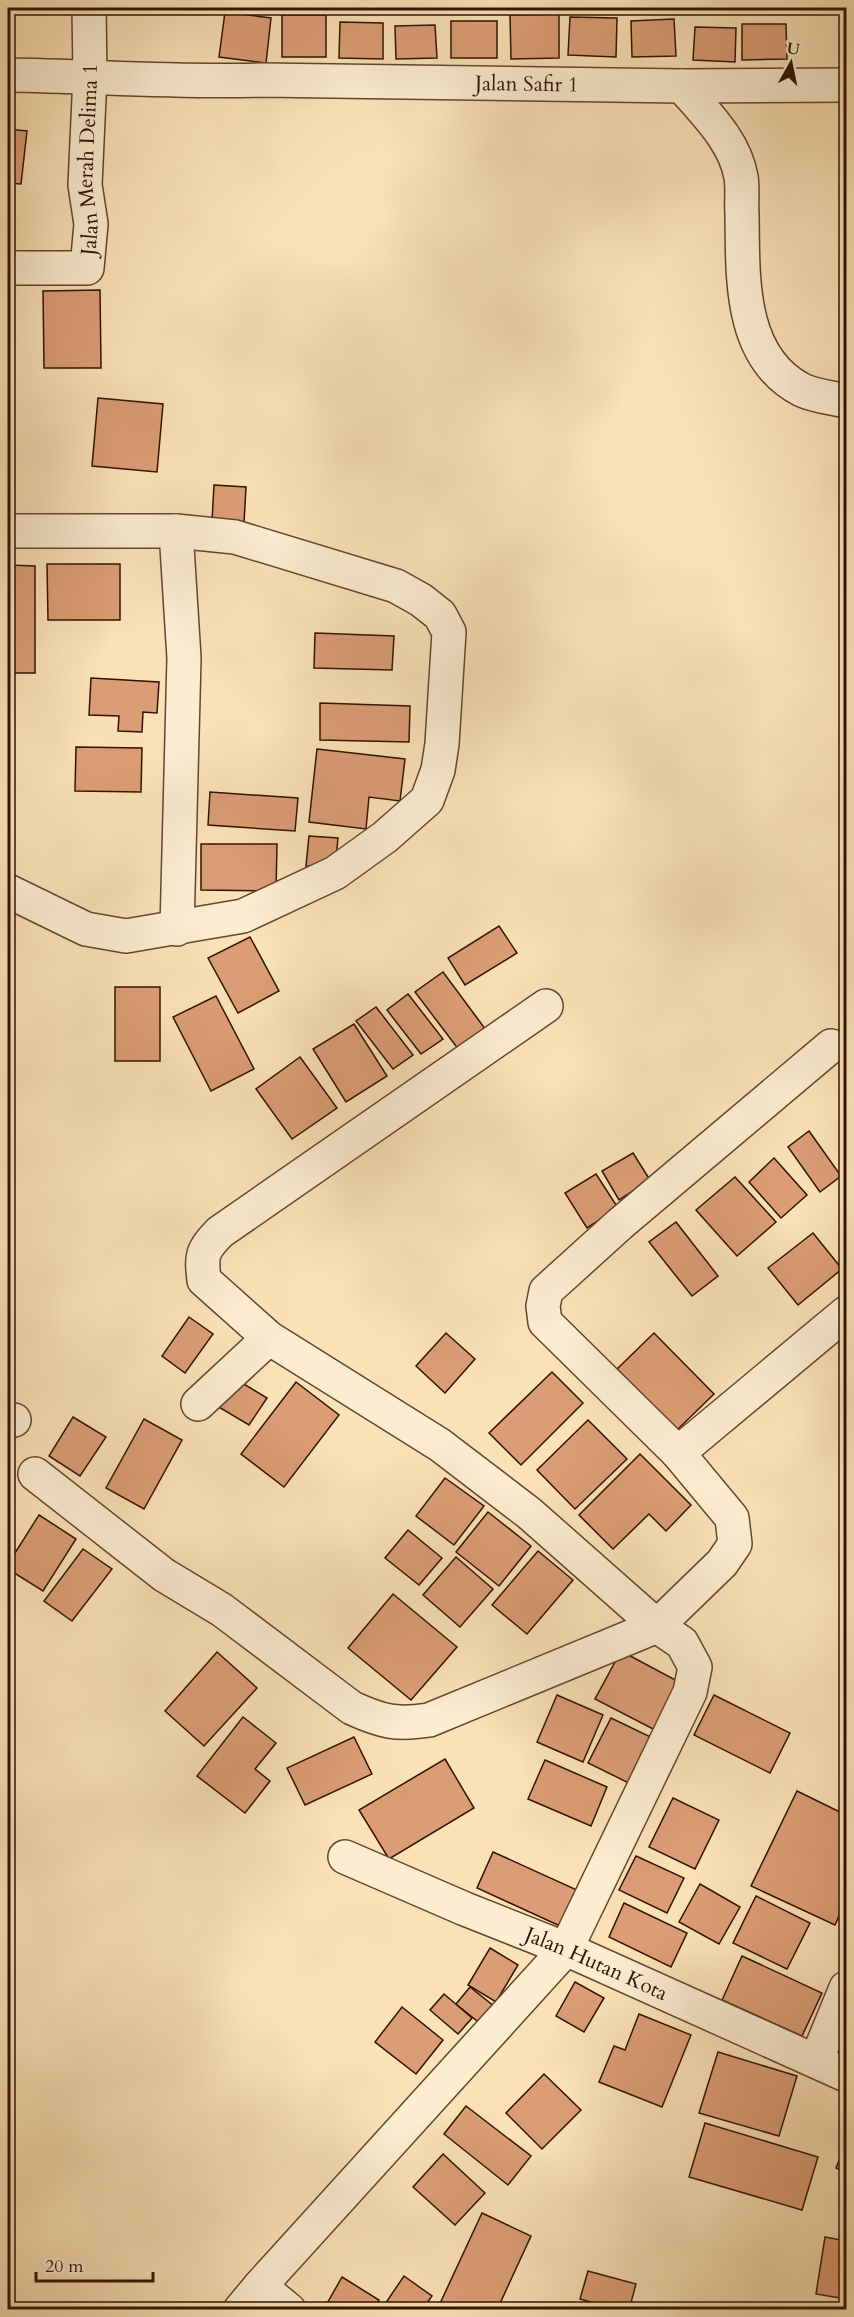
<svg xmlns="http://www.w3.org/2000/svg" width="854" height="2317" font-family="Cardo,serif">
<style>
.building{fill:#db9d75;stroke:#321300;stroke-width:1.5}
.lines{fill:none;stroke-linecap:round;stroke-linejoin:round}
.minor-casing{stroke:#64462e;stroke-width:36}
.minor{stroke:#fcecd0;stroke-width:33}
.labels{text-anchor:middle;stroke-width:4.5;stroke-linejoin:round;paint-order:stroke}
.street-label{font-size:21px;fill:#321300;stroke:#fcecd0}
</style>
<rect width="100%" height="100%" fill="#fae1b6"/>
<filter id="stains"><feTurbulence type="fractalNoise" baseFrequency=".00333" numOctaves="4"/><feColorMatrix values="0 0 0 0 .2 0 0 0 0 .09 0 0 0 0 .02 0 0 0 .5 -.17"/></filter>
<radialGradient id="worn" r=".72"><stop offset=".6" stop-color="#630" stop-opacity="0"/><stop offset="1" stop-color="#630" stop-opacity=".3"/></radialGradient>
<!-- building -->
<g class="building">
<path d="M 225,12 L 271,18 L 266,63 L 219,57 Z"/>
<path d="M 559,14 L 559,58 L 511,59 L 510,15 Z"/>
<rect x="282" y="15" width="44" height="42"/>
<path d="M 570,17 L 617,18 L 616,57 L 568,55 Z"/>
<path d="M 674,19 L 676,56 L 632,57 L 631,21 Z"/>
<rect x="451" y="21" width="46" height="37"/>
<path d="M 340,22 L 383,23 L 383,59 L 339,58 Z"/>
<path d="M 742,24 L 786,24 L 787,59 L 742,60 Z"/>
<path d="M 435,25 L 437,58 L 396,59 L 395,26 Z"/>
<path d="M 695,27 L 736,28 L 735,62 L 693,60 Z"/>
<path d="M 8,129 L 27,131 L 21,184 L 8,183 Z"/>
<path d="M 100,290 L 101,368 L 44,368 L 43,291 Z"/>
<path d="M 98,398 L 163,404 L 157,472 L 92,466 Z"/>
<path d="M 214,485 L 246,487 L 244,523 L 212,521 Z"/>
<path d="M 47,564 L 120,564 L 120,620 L 48,620 Z"/>
<path d="M 8,565 L 35,566 L 35,673 L 8,673 Z"/>
<path d="M 315,633 L 394,636 L 392,670 L 314,668 Z"/>
<path d="M 91,678 L 159,682 L 157,713 L 143,712 L 142,732 L 118,731 L 119,716 L 89,715 Z"/>
<path d="M 320,703 L 410,706 L 409,742 L 320,740 Z"/>
<path d="M 76,747 L 142,748 L 141,792 L 75,791 Z"/>
<path d="M 317,749 L 405,759 L 400,801 L 369,797 L 366,829 L 309,822 Z"/>
<path d="M 210,792 L 298,798 L 295,831 L 208,825 Z"/>
<path d="M 309,836 L 338,838 L 335,869 L 306,866 Z"/>
<path d="M 201,844 L 277,844 L 276,891 L 201,890 Z"/>
<path d="M 499,926 L 517,953 L 465,985 L 448,958 Z"/>
<path d="M 250,937 L 279,991 L 238,1013 L 208,958 Z"/>
<path d="M 443,972 L 486,1030 L 459,1050 L 415,992 Z"/>
<rect x="115" y="987" width="45" height="74"/>
<path d="M 408,994 L 443,1039 L 421,1054 L 387,1010 Z"/>
<path d="M 216,996 L 254,1069 L 211,1091 L 173,1017 Z"/>
<path d="M 376,1007 L 413,1055 L 393,1069 L 356,1021 Z"/>
<path d="M 354,1024 L 387,1076 L 346,1102 L 313,1049 Z"/>
<path d="M 300,1057 L 337,1108 L 292,1139 L 256,1089 Z"/>
<path d="M 809,1131 L 841,1176 L 820,1192 L 788,1147 Z"/>
<path d="M 633,1153 L 650,1180 L 619,1200 L 602,1171 Z"/>
<path d="M 774,1158 L 807,1195 L 781,1218 L 749,1182 Z"/>
<path d="M 596,1174 L 618,1208 L 587,1228 L 565,1193 Z"/>
<path d="M 735,1177 L 776,1222 L 737,1256 L 696,1210 Z"/>
<path d="M 676,1222 L 718,1276 L 692,1296 L 649,1242 Z"/>
<path d="M 813,1233 L 842,1269 L 798,1305 L 768,1268 Z"/>
<path d="M 189,1317 L 213,1334 L 185,1373 L 162,1356 Z"/>
<path d="M 446,1333 L 475,1359 L 445,1393 L 416,1366 Z"/>
<path d="M 654,1333 L 714,1394 L 677,1430 L 617,1369 Z"/>
<path d="M 552,1372 L 583,1403 L 521,1465 L 489,1433 Z"/>
<path d="M 234,1378 L 267,1398 L 249,1425 L 217,1406 Z"/>
<path d="M 296,1382 L 339,1415 L 284,1487 L 241,1454 Z"/>
<path d="M 73,1417 L 106,1437 L 80,1476 L 49,1456 Z"/>
<path d="M 144,1419 L 182,1440 L 144,1509 L 106,1488 Z"/>
<path d="M 588,1420 L 627,1459 L 575,1509 L 537,1470 Z"/>
<path d="M 640,1454 L 691,1505 L 666,1531 L 649,1514 L 613,1549 L 579,1515 Z"/>
<path d="M 445,1478 L 484,1506 L 454,1545 L 416,1516 Z"/>
<path d="M 488,1512 L 531,1546 L 499,1586 L 456,1552 Z"/>
<path d="M 39,1515 L 76,1539 L 43,1591 L 8,1569 L 8,1564 Z"/>
<path d="M 408,1530 L 442,1558 L 419,1585 L 385,1558 Z"/>
<path d="M 83,1549 L 112,1569 L 72,1621 L 44,1601 Z"/>
<path d="M 538,1551 L 573,1580 L 527,1634 L 492,1605 Z"/>
<path d="M 456,1557 L 493,1589 L 460,1627 L 423,1595 Z"/>
<path d="M 393,1594 L 457,1647 L 411,1700 L 348,1648 Z"/>
<path d="M 621,1651 L 681,1683 L 655,1730 L 595,1699 Z"/>
<path d="M 217,1652 L 257,1688 L 204,1746 L 165,1711 Z"/>
<path d="M 557,1695 L 603,1715 L 583,1762 L 537,1742 Z"/>
<path d="M 714,1695 L 790,1733 L 770,1773 L 694,1735 Z"/>
<path d="M 243,1717 L 276,1743 L 255,1769 L 270,1781 L 245,1813 L 197,1776 Z"/>
<path d="M 611,1718 L 659,1741 L 637,1787 L 588,1763 Z"/>
<path d="M 354,1737 L 372,1774 L 305,1805 L 287,1768 Z"/>
<path d="M 445,1759 L 474,1808 L 389,1859 L 359,1810 Z"/>
<path d="M 545,1760 L 607,1787 L 591,1826 L 528,1799 Z"/>
<path d="M 797,1791 L 846,1815 L 846,1900 L 835,1925 L 751,1886 Z"/>
<path d="M 673,1798 L 719,1820 L 695,1869 L 649,1847 Z"/>
<path d="M 493,1852 L 577,1890 L 560,1926 L 477,1888 Z"/>
<path d="M 636,1856 L 684,1878 L 667,1913 L 619,1890 Z"/>
<path d="M 700,1884 L 740,1907 L 719,1944 L 679,1922 Z"/>
<path d="M 756,1896 L 810,1923 L 787,1969 L 733,1943 Z"/>
<path d="M 624,1903 L 687,1933 L 671,1967 L 609,1937 Z"/>
<path d="M 490,1948 L 518,1965 L 496,2002 L 468,1985 Z"/>
<path d="M 742,1956 L 822,1993 L 802,2036 L 722,2000 Z"/>
<path d="M 575,1982 L 604,1998 L 584,2032 L 556,2016 Z"/>
<path d="M 470,1987 L 500,2011 L 487,2029 L 456,2004 Z"/>
<path d="M 444,1994 L 472,2018 L 458,2034 L 430,2010 Z"/>
<path d="M 402,2007 L 443,2040 L 416,2074 L 375,2042 Z"/>
<path d="M 639,2014 L 691,2035 L 662,2107 L 599,2082 L 614,2046 L 625,2050 Z"/>
<path d="M 718,2052 L 797,2076 L 779,2136 L 699,2113 Z"/>
<path d="M 544,2074 L 581,2110 L 542,2149 L 506,2113 Z"/>
<path d="M 466,2106 L 531,2156 L 508,2185 L 444,2134 Z"/>
<path d="M 705,2123 L 818,2157 L 802,2210 L 689,2177 Z"/>
<path d="M 846,2144 L 846,2173 L 836,2168 Z"/>
<path d="M 443,2154 L 485,2193 L 455,2225 L 413,2187 Z"/>
<path d="M 482,2213 L 531,2236 L 497,2310 L 437,2310 Z"/>
<path d="M 825,2237 L 846,2241 L 846,2299 L 816,2294 Z"/>
<path d="M 588,2271 L 636,2284 L 629,2310 L 618,2310 L 580,2299 Z"/>
<path d="M 404,2276 L 432,2296 L 422,2310 L 381,2310 Z"/>
<path d="M 342,2277 L 379,2300 L 374,2310 L 329,2310 L 325,2307 Z"/>
</g>
<g class="lines">
<defs>
<g id="minor">
<path id="s1" d="M 8,75 C 92,76 177,83 262,80 L 682,86 L 846,85"/>
<path d="M 682,86 C 705,113 735,141 741,177 C 743,189 741,202 742,214 C 743,275 738,357 802,390 C 814,396 833,398 846,401"/>
<path id="s2" d="M 8,268 L 87,268 L 91,224 L 85,185 L 90,76 L 89,8"/>
<path d="M 8,531 L 176,531 L 235,537 L 396,586 L 421,600 L 440,615 L 449,632 L 442,744 L 438,770 L 427,800 L 385,837 L 335,873 L 243,916 L 126,936 L 86,929 L 8,891"/>
<path d="M 176,531 L 184,658 L 177,929"/>
<path d="M 198,1404 L 269,1338"/>
<path d="M 8,1421 L 14,1420"/>
<path d="M 678,1453 L 846,1313"/>
<path d="M 35,1474 L 164,1575 L 222,1610 L 352,1708 C 383,1722 396,1725 429,1720 L 657,1626 L 722,1563 L 735,1544 L 732,1518 L 678,1453 L 545,1322 L 543,1306 L 546,1291 L 620,1224 L 831,1046"/>
<path id="s3" d="M 345,1857 L 465,1909 L 566,1949 L 846,2075"/>
<path d="M 816,2061 L 846,1988"/>
<path d="M 240,2310 L 260,2286"/>
<path d="M 289,2310 L 260,2286 L 566,1949 L 690,1692 L 695,1667 L 682,1643 L 657,1626 L 529,1513 L 440,1445 L 269,1338 L 204,1280 C 201,1255 202,1250 220,1232 L 546,1006"/>
</g>
</defs>
<!-- minor casing -->
<use href="#minor" class="minor-casing"/>
<!-- minor -->
<use href="#minor" class="minor"/>
</g>
<g class="labels">
<!-- street labels -->
<g class="street-label">
<text dy="7" stroke="none"><textPath href="#s1" startOffset="519">Jalan Safir 1</textPath></text>
<text dy="7" stroke="none"><textPath href="#s2" startOffset="188">Jalan Merah Delima 1</textPath></text>
<text dy="7" stroke="none"><textPath href="#s3" startOffset="273">Jalan Hutan Kota</textPath></text>
</g>
</g>
<!-- margin -->
<rect width="854" height="2317" fill="none" stroke="#fae1b6" stroke-width="30"/>
<rect x="9" y="9" width="836" height="2299" fill="none" stroke="#321300" stroke-width="3"/>
<rect x="15" y="15" width="824" height="2287" fill="none" stroke="#321300" stroke-width="1.5"/>
<!-- north arrow -->
<g transform="translate(791 63) rotate(9)" stroke="#fcecd0" stroke-width="4.5" paint-order="stroke">
<path d="M0-4.5L10 22L0 15L-10 22Z" fill="#321300"/>
<text y="-9" font-size="16" font-weight="bold" text-anchor="middle" fill="#321300">U</text>
</g>
<!-- scale -->
<path d="M36 2272v9h117v-9" fill="none" stroke="#321300" stroke-width="3"/>
<text x="45" y="2272" font-size="18" fill="#321300" stroke="#fcecd0" stroke-width="4.5" paint-order="stroke">20 m</text>
<rect width="100%" height="100%" filter="url(#stains)"/>
<rect width="100%" height="100%" fill="url(#worn)"/>
</svg>
